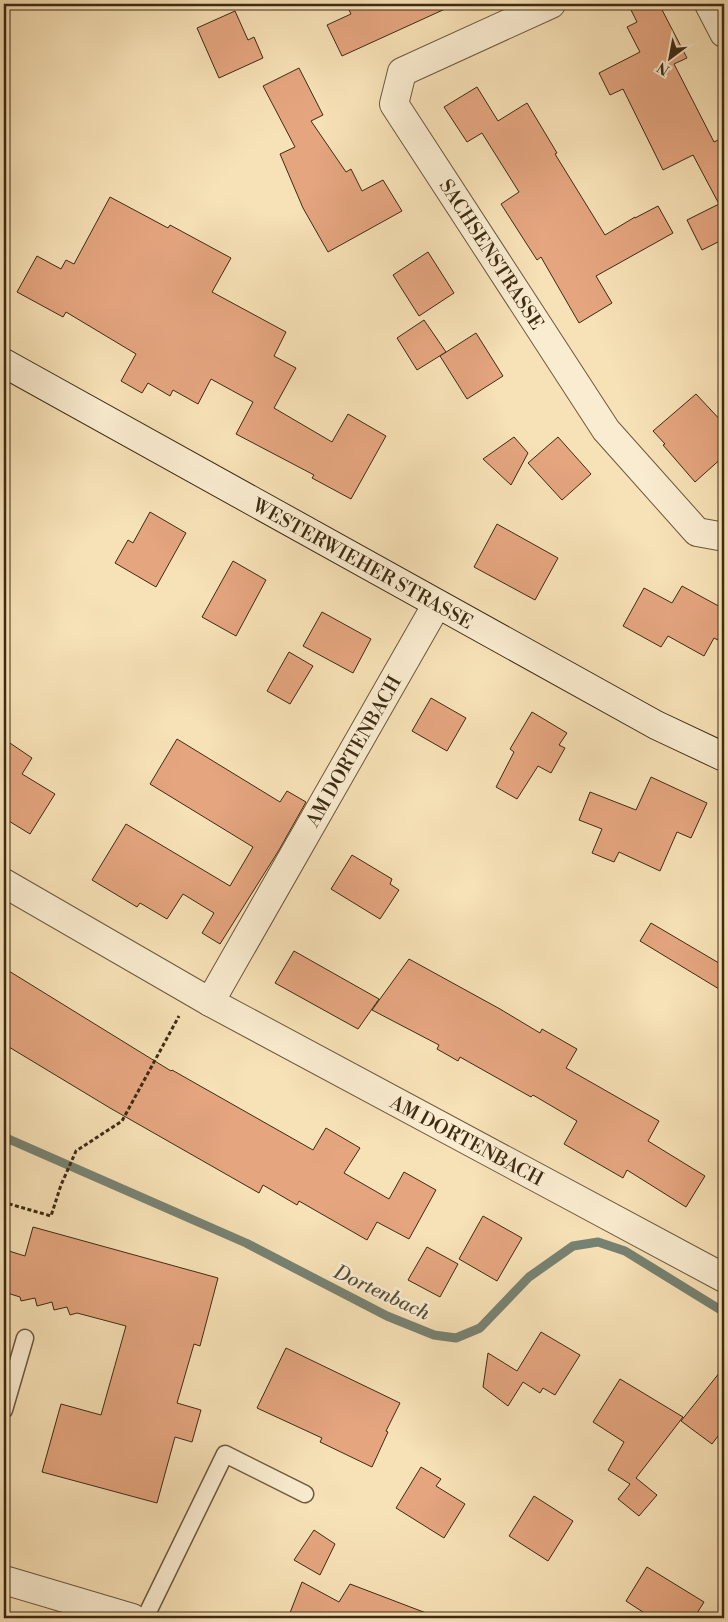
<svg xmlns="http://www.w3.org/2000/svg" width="728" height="1622" font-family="'Libre Bodoni',serif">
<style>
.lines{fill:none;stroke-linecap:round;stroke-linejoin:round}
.stream{stroke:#778272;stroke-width:9}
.building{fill:#e4a57f;stroke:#3d2b13}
.service-casing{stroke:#6c583c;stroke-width:19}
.minor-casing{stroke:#6c583c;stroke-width:30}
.secondary-casing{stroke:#3d2b13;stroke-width:30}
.path{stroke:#3d2b13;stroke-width:3;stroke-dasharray:4 2.5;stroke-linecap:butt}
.service{stroke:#faecd0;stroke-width:16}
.minor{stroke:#faecd0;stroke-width:28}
.secondary{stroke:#faecd0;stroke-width:28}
.labels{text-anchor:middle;stroke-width:5;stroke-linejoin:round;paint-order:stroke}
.street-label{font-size:19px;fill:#3d2b13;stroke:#faecd0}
.water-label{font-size:20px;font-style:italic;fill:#554f3b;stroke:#faecd0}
</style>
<rect width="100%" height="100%" fill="#f7e1b6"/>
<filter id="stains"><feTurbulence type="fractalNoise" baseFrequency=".004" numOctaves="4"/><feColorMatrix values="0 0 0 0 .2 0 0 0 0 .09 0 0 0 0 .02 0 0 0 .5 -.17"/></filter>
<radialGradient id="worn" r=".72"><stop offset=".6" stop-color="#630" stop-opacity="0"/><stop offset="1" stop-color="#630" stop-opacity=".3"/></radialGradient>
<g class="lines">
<!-- stream -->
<path class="stream" d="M 4,1137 L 246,1243 L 387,1316 L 434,1335 L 456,1338 L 480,1328 L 529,1277 L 573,1246 L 598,1242 L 625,1251 L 724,1312"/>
</g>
<!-- building -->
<g class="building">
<path d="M 346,4 L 456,4 L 342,56 L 327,25 L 351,14 Z"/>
<path d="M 628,4 L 659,4 L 687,58 L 674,64 L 714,142 L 724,137 L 724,239 L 702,250 L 687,220 L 719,204 L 693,155 L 663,170 L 623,89 L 610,95 L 599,73 L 640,52 L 627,27 L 637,22 Z"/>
<path d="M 235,11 L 248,40 L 254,37 L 263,58 L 219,78 L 197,28 Z"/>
<path d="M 299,68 L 323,115 L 311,121 L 346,172 L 351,169 L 362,191 L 383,180 L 402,211 L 328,252 L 303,208 L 280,154 L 295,147 L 263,86 Z"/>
<path d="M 477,87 L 498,121 L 527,103 L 557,153 L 555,154 L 605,235 L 635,217 L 635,218 L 658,206 L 673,233 L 596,276 L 612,303 L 579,323 L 541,257 L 537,260 L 501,204 L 519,192 L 482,133 L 467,142 L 444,107 Z"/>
<path d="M 110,197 L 168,228 L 170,225 L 231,258 L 212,292 L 286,332 L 274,356 L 296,368 L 274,408 L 332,442 L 348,414 L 386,436 L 351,499 L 312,478 L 314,475 L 236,434 L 253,402 L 211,379 L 198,404 L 173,390 L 170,396 L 148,383 L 142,393 L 121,381 L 136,354 L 66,312 L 63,317 L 17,292 L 37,256 L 61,269 L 66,260 L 74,264 Z"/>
<path d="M 428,252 L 454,293 L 419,316 L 393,275 Z"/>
<path d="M 424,320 L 446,352 L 417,370 L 397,338 Z"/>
<path d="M 476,333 L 503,376 L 467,399 L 440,356 Z"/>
<path d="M 696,394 L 724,424 L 724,456 L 695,482 L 663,445 L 665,444 L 653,431 Z"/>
<path d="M 514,437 L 528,453 L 511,485 L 483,459 Z"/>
<path d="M 558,437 L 591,474 L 562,500 L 528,463 Z"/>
<path d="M 150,512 L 186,533 L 156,587 L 115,563 L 128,540 L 133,543 Z"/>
<path d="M 497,524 L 558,558 L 535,600 L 474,567 Z"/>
<path d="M 233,561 L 266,580 L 236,636 L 202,617 Z"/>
<path d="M 682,586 L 724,609 L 724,643 L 714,638 L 704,656 L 668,636 L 661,647 L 623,626 L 644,588 L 672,603 Z"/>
<path d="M 322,612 L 371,639 L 353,673 L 303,646 Z"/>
<path d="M 289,652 L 313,666 L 290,704 L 267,691 Z"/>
<path d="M 431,698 L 466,718 L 447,751 L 412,731 Z"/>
<path d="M 532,712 L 567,733 L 559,745 L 565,748 L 551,773 L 538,766 L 517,799 L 496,787 L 514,752 L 510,749 Z"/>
<path d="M 4,739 L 32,758 L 22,774 L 55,794 L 30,834 L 4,818 Z"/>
<path d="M 177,739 L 280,802 L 287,791 L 306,802 L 279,850 L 220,944 L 202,933 L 214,913 L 183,894 L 167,919 L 140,903 L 137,907 L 92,880 L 126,824 L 230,886 L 253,847 L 150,784 Z"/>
<path d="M 651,777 L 707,803 L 691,838 L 677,832 L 660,871 L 619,852 L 614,862 L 592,853 L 602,829 L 579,820 L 590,792 L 636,810 Z"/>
<path d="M 352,855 L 392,879 L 390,884 L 399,890 L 380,919 L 331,889 Z"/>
<path d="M 651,923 L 724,966 L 724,992 L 640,941 Z"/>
<path d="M 294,951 L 379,999 L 358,1029 L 275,983 Z"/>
<path d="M 409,959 L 500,1009 L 540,1033 L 542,1029 L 577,1049 L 566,1068 L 659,1121 L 648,1141 L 705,1176 L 686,1207 L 627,1170 L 623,1178 L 564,1144 L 577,1121 L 533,1095 L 531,1097 L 460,1057 L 458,1061 L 437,1049 L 439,1045 L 372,1010 Z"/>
<path d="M 4,968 L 171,1071 L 172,1070 L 313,1150 L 326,1128 L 360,1148 L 344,1173 L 389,1199 L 404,1172 L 436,1190 L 409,1239 L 377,1222 L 367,1240 L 299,1201 L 297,1205 L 263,1185 L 259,1193 L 110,1108 L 4,1044 Z"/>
<path d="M 483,1216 L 522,1238 L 497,1281 L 459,1259 Z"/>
<path d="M 33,1227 L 218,1278 L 200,1346 L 194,1344 L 177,1403 L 201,1410 L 192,1442 L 175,1437 L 157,1503 L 42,1472 L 61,1404 L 101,1415 L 126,1326 L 77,1313 L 70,1315 L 67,1307 L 54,1310 L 52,1302 L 37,1306 L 35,1298 L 21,1301 L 20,1297 L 4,1292 L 4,1272 L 9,1251 L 25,1256 Z"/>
<path d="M 427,1247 L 458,1264 L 440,1297 L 408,1280 Z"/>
<path d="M 541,1332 L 580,1355 L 555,1395 L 543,1388 L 540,1393 L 523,1382 L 508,1406 L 483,1387 L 488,1353 L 517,1371 Z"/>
<path d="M 286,1348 L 400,1403 L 386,1431 L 388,1432 L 372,1467 L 320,1442 L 322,1438 L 257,1408 Z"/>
<path d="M 724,1367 L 724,1428 L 712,1444 L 681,1421 Z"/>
<path d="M 620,1379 L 683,1417 L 636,1478 L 657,1495 L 639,1516 L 618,1499 L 630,1484 L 608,1470 L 624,1442 L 593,1422 Z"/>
<path d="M 421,1467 L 441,1479 L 436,1486 L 465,1504 L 444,1538 L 396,1508 Z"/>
<path d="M 534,1496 L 573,1521 L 548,1561 L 509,1536 Z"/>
<path d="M 314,1530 L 335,1544 L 320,1575 L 294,1560 Z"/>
<path d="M 647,1567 L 704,1602 L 694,1618 L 652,1618 L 626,1601 Z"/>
<path d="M 302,1582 L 339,1602 L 350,1584 L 434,1616 L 434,1618 L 288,1618 Z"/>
</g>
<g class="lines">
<defs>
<g id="service">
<path d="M 4,1410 L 25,1338"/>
<path d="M 145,1618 L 225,1454 L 305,1494"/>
</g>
<g id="minor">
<path d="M 551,4 L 402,72 L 394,104 L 606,430 L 697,532 L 719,536 L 724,535"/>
<path d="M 709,4 L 724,33"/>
<path d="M 4,883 L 210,1002 L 724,1278"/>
<path d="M 210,1002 L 437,604"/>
<path d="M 4,1580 L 132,1618"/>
</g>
<path id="secondary" d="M 4,363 L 656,725 L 724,757"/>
</defs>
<!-- service casing -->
<use href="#service" class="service-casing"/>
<!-- minor casing -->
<use href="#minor" class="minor-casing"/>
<!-- secondary casing -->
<use href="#secondary" class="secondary-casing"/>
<!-- path -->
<path class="path" d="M 4,1213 L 6,1203 L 51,1216 L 61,1185 L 76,1151 L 122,1121 L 179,1016"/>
<!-- service -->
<use href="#service" class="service"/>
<!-- minor -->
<use href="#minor" class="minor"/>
<!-- secondary -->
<use href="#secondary" class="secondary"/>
</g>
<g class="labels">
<!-- street labels -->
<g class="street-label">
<text transform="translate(492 254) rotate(57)" y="7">SACHSENSTRASSE</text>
<text transform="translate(363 563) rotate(29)" y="7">WESTERWIEHER STRASSE</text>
<text transform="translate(353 751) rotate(-60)" y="7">AM DORTENBACH</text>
<text transform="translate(467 1140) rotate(28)" y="7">AM DORTENBACH</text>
</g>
<!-- water labels -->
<g class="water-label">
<text transform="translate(382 1292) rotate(25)" y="7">Dortenbach</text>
</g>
</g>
<!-- margin -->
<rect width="728" height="1622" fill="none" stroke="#f7e1b6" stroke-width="20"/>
<rect x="5" y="5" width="718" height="1612" fill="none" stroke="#3d2b13" stroke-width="2.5"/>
<rect x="10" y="10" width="708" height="1602" fill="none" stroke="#3d2b13"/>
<!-- north arrow -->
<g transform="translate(670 58) rotate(212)" stroke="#faecd0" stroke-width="4" paint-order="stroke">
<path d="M0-4L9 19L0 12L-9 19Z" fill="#3d2b13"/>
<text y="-8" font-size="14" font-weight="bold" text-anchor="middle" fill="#3d2b13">N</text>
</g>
<rect width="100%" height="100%" filter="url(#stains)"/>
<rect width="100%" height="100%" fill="url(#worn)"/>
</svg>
